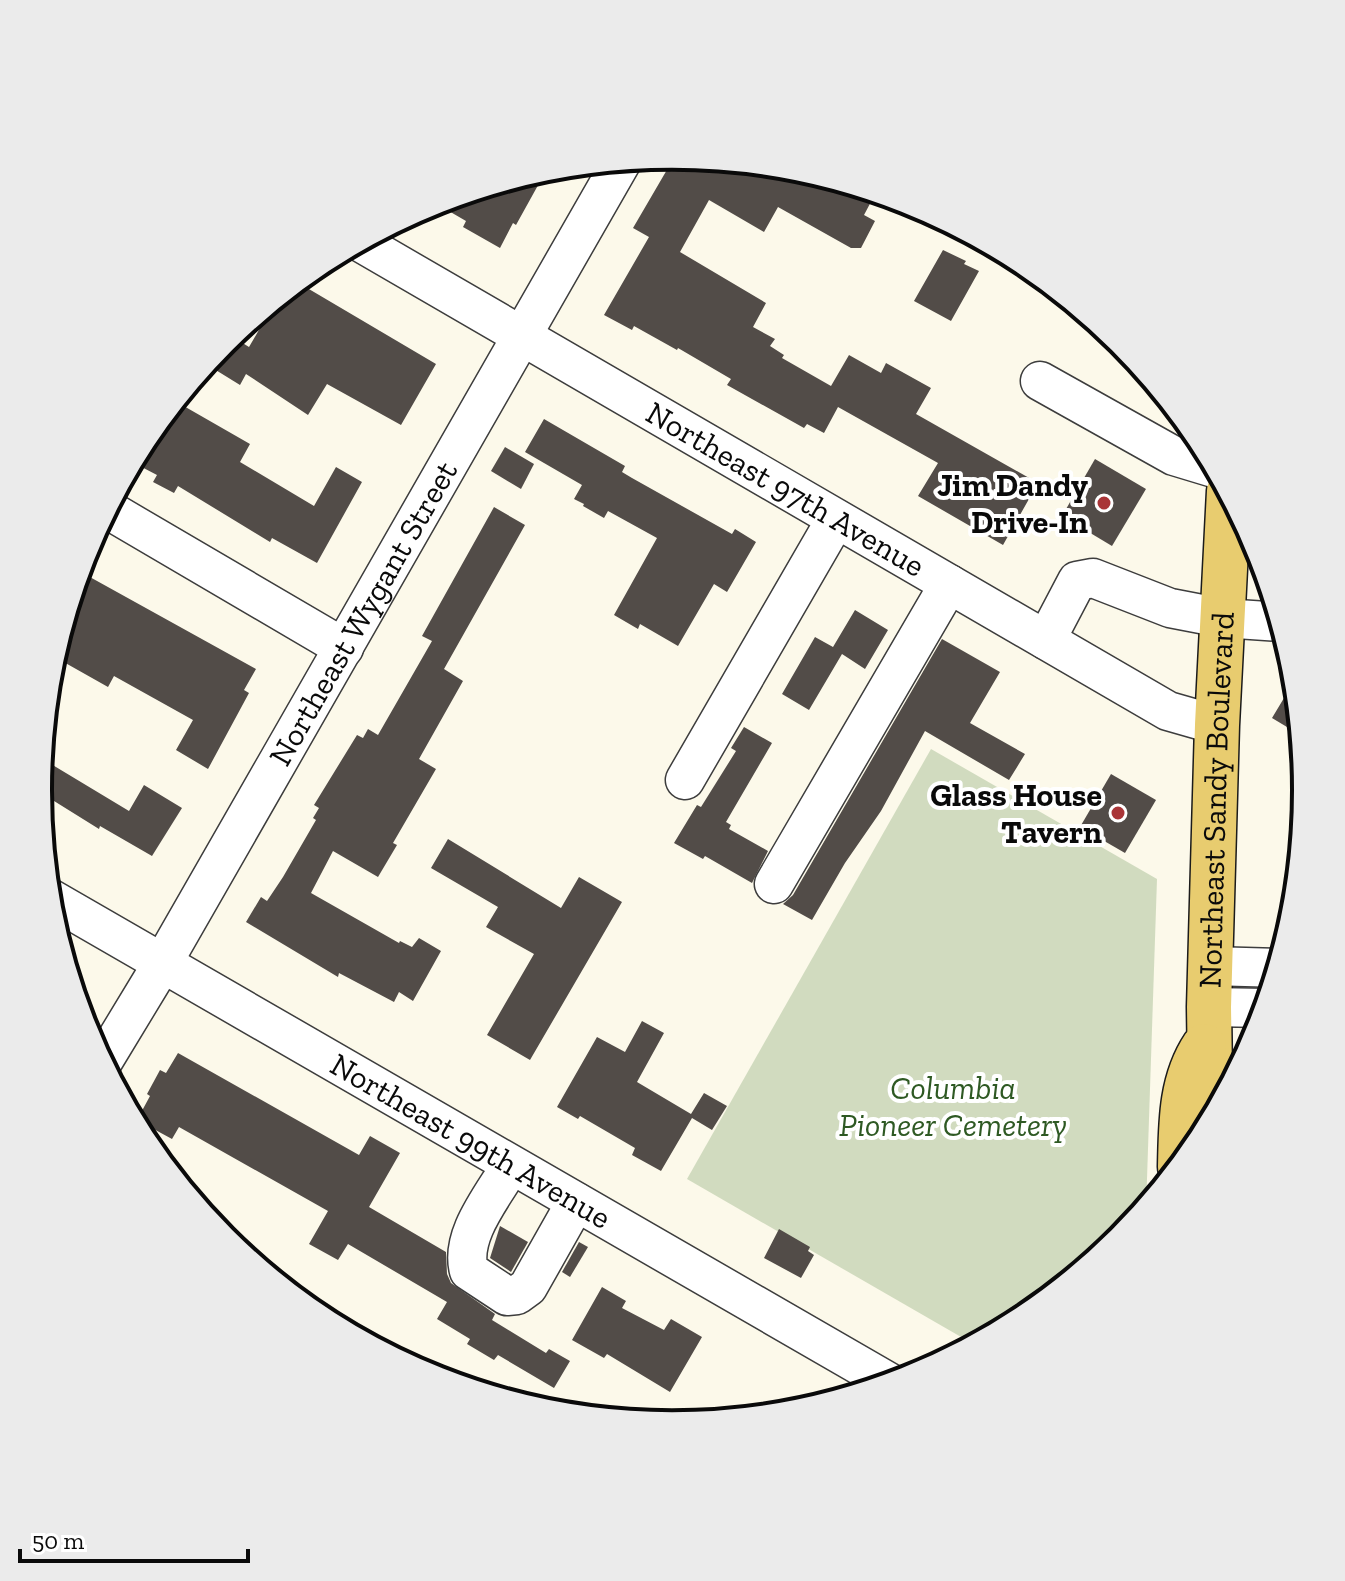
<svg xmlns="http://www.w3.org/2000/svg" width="1345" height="1581" font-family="'Zilla Slab',serif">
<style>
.cemetery{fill:#d1dbbf}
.building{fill:#524c48}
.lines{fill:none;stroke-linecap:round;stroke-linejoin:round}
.minor-casing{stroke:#3d3d3d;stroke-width:41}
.major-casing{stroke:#1b1b1b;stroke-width:47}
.minor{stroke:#fff;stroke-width:38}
.major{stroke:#e8cc6f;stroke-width:44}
.poi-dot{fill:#a93437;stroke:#fff;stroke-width:3}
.labels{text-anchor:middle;stroke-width:8;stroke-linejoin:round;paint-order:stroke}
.poi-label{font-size:32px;font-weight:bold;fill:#0a0a0a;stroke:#fff;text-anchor:end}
.street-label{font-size:32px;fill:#0a0a0a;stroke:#fff}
.park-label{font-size:32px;font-style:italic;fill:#2e5923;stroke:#fff}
.rim{fill:none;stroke:#0a0a0a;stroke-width:4}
</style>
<rect width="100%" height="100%" fill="#fcf9ea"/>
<!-- cemetery -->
<path class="cemetery" d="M 931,749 L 1157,879 L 1146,1209 L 1121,1239 L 1025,1318 L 975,1345 L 687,1179 Z"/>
<!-- building -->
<g class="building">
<path d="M 675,156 L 766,165 L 787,178 L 793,168 L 797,168 L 849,184 L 873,198 L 864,215 L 875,221 L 861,248 L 851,248 L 778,207 L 764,232 L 709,200 L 680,252 L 766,303 L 753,327 L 775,339 L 770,346 L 784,355 L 782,358 L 831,386 L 849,355 L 881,373 L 886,363 L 931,388 L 916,414 L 1038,483 L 1003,545 L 918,496 L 938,463 L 838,407 L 824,433 L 807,424 L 804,428 L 727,385 L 731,379 L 678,348 L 677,350 L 634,326 L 632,330 L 604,315 L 649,237 L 633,228 Z"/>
<path d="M 547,169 L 516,225 L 513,223 L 500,248 L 463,227 L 466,221 L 435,203 Z"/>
<path d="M 943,250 L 966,261 L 964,264 L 979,271 L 951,321 L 914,301 Z"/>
<path d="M 297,282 L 436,364 L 401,425 L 327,384 L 308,415 L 246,374 L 240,385 L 206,364 L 223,343 L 228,346 L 233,337 L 249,347 L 278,297 Z"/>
<path d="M 175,401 L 250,444 L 240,462 L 314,506 L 336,467 L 362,482 L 317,563 L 272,538 L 270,542 L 178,486 L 174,493 L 153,482 L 157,475 L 132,462 L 145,438 Z"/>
<path d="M 544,419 L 625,466 L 622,472 L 632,478 L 732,534 L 735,529 L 756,542 L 727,592 L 714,584 L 678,646 L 640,624 L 638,629 L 614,615 L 657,538 L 608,511 L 604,518 L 583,506 L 584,504 L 574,499 L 582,485 L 525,452 Z"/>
<path d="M 505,447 L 534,464 L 521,489 L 491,471 Z"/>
<path d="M 1095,459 L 1146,489 L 1112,546 L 1062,516 Z"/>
<path d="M 494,507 L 525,525 L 444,669 L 463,681 L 419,759 L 436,769 L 393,843 L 397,845 L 378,877 L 333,851 L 311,893 L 399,943 L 400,941 L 412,947 L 419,938 L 441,951 L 413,1001 L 399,992 L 394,1002 L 339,973 L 338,977 L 246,922 L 261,897 L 267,901 L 283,877 L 316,820 L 313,818 L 319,808 L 314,805 L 357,735 L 363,738 L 368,729 L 378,735 L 432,641 L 422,636 Z"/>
<path d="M 79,571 L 256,669 L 244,690 L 249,693 L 208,769 L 176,750 L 193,720 L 114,676 L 108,687 L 53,656 Z"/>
<path d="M 855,610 L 888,630 L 865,669 L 842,654 L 809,710 L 782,694 L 815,637 L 833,647 Z"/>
<path d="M 942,639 L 1000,672 L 970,723 L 1025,754 L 1009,780 L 925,731 L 881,811 L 845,863 L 812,920 L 783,904 L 793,895 Z"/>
<path d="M 1296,678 L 1299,713 L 1302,736 L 1272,718 Z"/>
<path d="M 744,727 L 772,743 L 726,822 L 731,825 L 729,829 L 768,851 L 752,883 L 705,856 L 703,859 L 674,843 L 697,805 L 701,807 L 736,751 L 731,748 Z"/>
<path d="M 41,758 L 129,811 L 144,785 L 182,808 L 152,856 L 100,826 L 99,829 L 38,791 Z"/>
<path d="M 1111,774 L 1156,800 L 1125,853 L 1080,827 Z"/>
<path d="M 448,839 L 561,908 L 579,877 L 622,902 L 530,1060 L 487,1035 L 534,954 L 486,927 L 498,907 L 431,868 Z"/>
<path d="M 642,1021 L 664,1033 L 637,1082 L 691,1114 L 704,1093 L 727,1106 L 712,1130 L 692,1118 L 661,1171 L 632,1155 L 635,1148 L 580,1116 L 578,1119 L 557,1107 L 597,1037 L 625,1052 Z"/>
<path d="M 178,1053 L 359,1155 L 370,1136 L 400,1153 L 369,1207 L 446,1252 L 447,1274 L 451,1283 L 495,1314 L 492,1320 L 546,1353 L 549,1349 L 570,1361 L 554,1388 L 498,1355 L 494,1360 L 467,1344 L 470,1339 L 437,1319 L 447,1302 L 348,1244 L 338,1260 L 309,1244 L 328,1211 L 179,1127 L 172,1139 L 137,1120 L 150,1096 L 147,1094 L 160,1070 L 166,1073 Z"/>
<path d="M 500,1226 L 528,1242 L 511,1272 L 490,1258 Z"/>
<path d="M 779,1229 L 810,1247 L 808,1251 L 814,1255 L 801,1278 L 764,1258 Z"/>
<path d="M 579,1242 L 588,1247 L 570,1277 L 562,1272 Z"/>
<path d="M 602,1287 L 626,1301 L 622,1308 L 664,1330 L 671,1319 L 702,1337 L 670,1392 L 607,1354 L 604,1358 L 572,1340 Z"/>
</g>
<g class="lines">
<defs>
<g id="minor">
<path id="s1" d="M 360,242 L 1168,711 L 1217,725"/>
<path d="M 1040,381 L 1174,456 L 1217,469"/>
<path d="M 107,509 L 344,648"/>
<path d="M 1046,640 L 1077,581 L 1093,578 L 1170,608 L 1222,618 L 1281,622"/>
<path d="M 685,780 L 836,519"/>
<path d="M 774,884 L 949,584"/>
<path id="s2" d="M 48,897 L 892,1384"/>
<path d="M 1210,966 L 1278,968"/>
<path d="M 1209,1007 L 1266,1008"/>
<path id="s3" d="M 102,1063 L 162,964 L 622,161"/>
<path d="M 511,1165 C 494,1195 459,1235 469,1271 L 507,1296 L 517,1295 L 528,1287 L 576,1202"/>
</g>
<g id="major">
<path id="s4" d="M 1218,1109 L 1210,1074 L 1209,1007 L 1217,725 L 1229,491"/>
<path d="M 1180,1167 C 1181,1125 1180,1082 1204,1046"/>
</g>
</defs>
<!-- minor casing -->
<use href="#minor" class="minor-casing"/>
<!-- major casing -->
<use href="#major" class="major-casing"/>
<!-- minor -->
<use href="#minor" class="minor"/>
<!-- major -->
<use href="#major" class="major"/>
</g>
<!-- markers -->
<g class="poi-dot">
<circle cx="1104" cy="503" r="8"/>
<circle cx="1118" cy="813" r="8"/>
</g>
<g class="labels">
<!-- poi labels -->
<g class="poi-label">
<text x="1088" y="496">Jim Dandy<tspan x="1088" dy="37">Drive-In</tspan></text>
<text x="1102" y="806">Glass House<tspan x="1102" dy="37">Tavern</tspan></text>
</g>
<!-- street labels -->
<g class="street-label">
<text dy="11" stroke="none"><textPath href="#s1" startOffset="492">Northeast 97th Avenue</textPath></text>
<text dy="11" stroke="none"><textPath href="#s3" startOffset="520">Northeast Wygant Street</textPath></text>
<text dy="11" stroke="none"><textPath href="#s4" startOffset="310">Northeast Sandy Boulevard</textPath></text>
<text dy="11" stroke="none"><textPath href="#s2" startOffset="488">Northeast 99th Avenue</textPath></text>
</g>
<!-- park labels -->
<g class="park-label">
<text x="953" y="1099">Columbia<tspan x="953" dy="37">Pioneer Cemetery</tspan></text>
</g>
</g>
<!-- crop -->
<path d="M0 0H1345V1581H0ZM52 790a620 620 0 1 1 1240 0a620 620 0 1 1-1240 0Z" fill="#ebebeb" fill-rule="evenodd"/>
<path class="rim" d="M52 790a620 620 0 1 1 1240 0a620 620 0 1 1-1240 0Z"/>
<!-- scale -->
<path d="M20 1549v12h228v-12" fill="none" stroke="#0a0a0a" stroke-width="4"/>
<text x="32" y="1549" font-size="24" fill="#0a0a0a" stroke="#ffffff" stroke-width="6" paint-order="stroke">50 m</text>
</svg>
